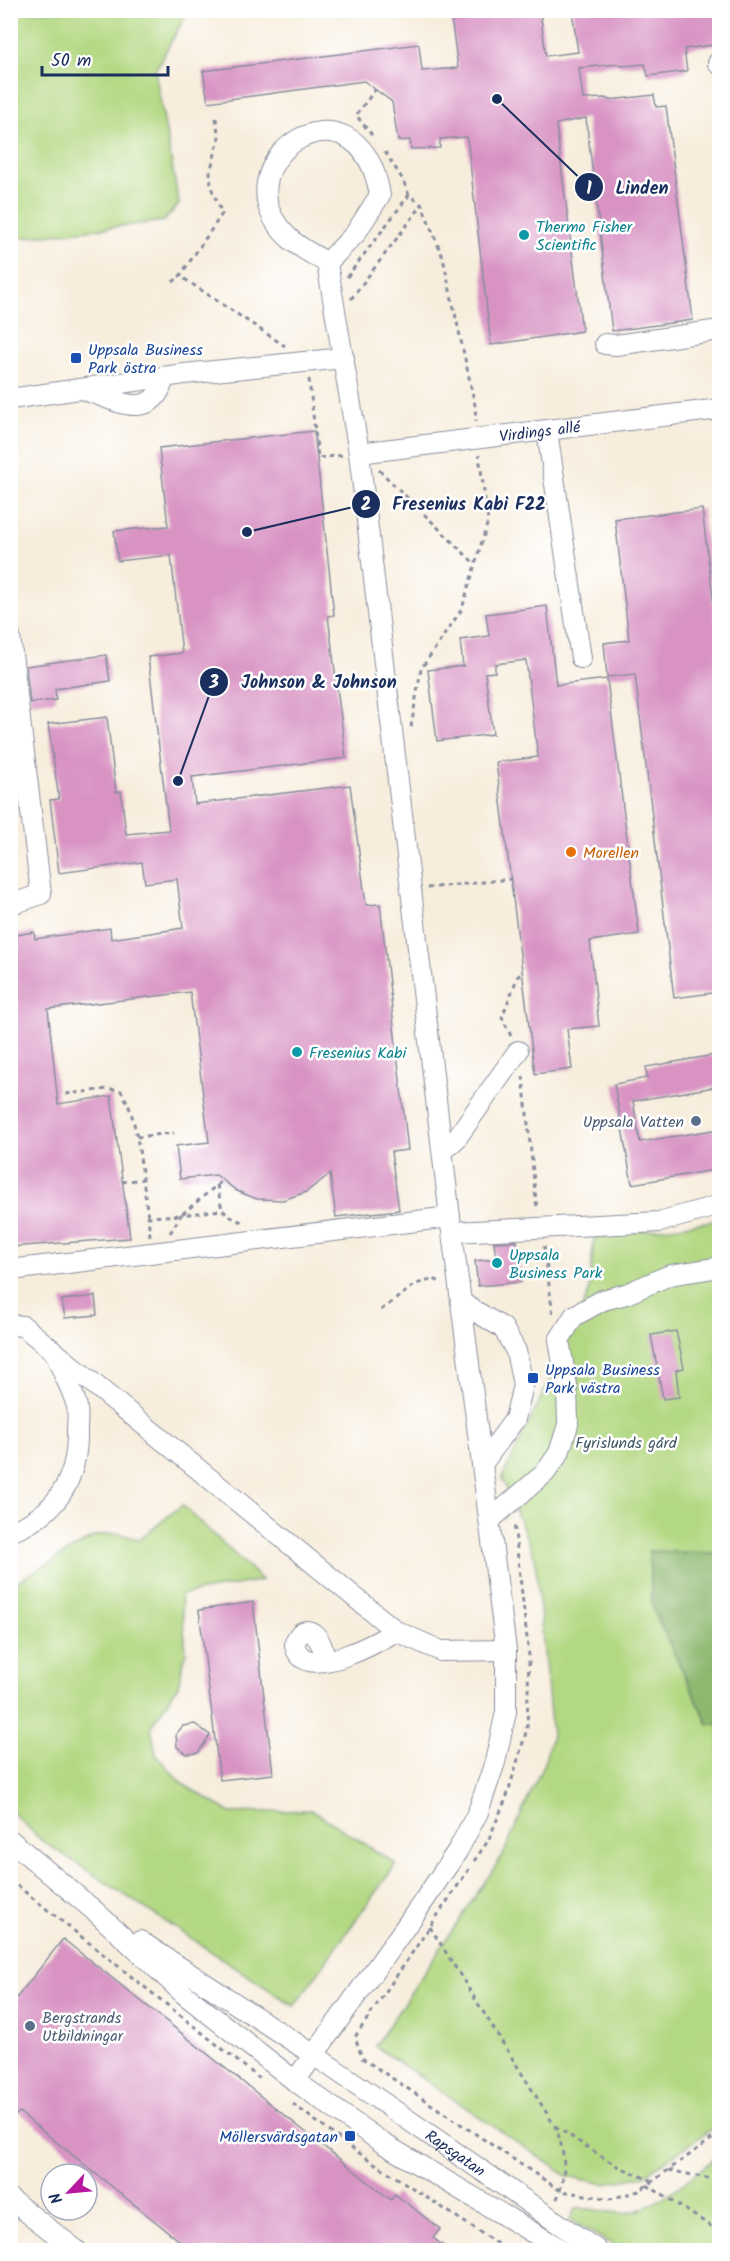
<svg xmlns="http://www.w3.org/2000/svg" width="730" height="2261" font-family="Kalam,sans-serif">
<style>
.green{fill:#b3d882;stroke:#678470;stroke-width:1.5}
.forest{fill:#8eb870;stroke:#547467;stroke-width:1.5}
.building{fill:#d893c3}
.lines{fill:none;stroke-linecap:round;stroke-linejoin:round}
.minor-casing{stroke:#898e9d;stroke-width:22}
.path{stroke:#898e9d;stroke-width:3;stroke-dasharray:4.5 4.5;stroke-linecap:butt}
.minor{stroke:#fff;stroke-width:20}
.culture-dot{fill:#0f9aa8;stroke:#fff;stroke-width:2}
.transit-dot{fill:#1a4fb4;stroke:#fff;stroke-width:2}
.food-dot{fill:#e8710a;stroke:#fff;stroke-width:2}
.service-dot{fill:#5c6f8a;stroke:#fff;stroke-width:2}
.labels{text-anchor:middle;stroke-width:5;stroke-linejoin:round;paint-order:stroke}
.culture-label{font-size:16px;fill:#0d838f;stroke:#fff;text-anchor:start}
.transit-label{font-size:16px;fill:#164399;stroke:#fff;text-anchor:start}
.street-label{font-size:16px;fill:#1b2f5e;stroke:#fff}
.food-label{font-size:16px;fill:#c56008;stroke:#fff;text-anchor:start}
.service-label{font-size:16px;fill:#4e5e75;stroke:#fff;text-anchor:end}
.park-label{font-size:16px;fill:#415967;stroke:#fff}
.leader{fill:none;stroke:#1b2f5e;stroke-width:2}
.callout-dot{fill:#1b2f5e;stroke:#fff;stroke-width:2}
.mark-label{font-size:18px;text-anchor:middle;font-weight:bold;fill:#fff}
.callout-label{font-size:18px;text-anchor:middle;font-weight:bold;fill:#1b2f5e;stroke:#fff;stroke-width:5;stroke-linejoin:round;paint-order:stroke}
</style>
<rect width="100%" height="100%" fill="#fff"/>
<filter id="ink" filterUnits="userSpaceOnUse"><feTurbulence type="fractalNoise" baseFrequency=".0167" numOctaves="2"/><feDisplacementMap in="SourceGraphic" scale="12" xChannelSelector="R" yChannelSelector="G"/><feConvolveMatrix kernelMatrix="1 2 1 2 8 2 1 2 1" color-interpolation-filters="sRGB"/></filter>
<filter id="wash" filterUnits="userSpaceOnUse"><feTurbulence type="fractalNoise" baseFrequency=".008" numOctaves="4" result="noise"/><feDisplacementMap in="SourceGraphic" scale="24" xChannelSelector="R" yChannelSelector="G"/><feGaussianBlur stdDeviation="1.35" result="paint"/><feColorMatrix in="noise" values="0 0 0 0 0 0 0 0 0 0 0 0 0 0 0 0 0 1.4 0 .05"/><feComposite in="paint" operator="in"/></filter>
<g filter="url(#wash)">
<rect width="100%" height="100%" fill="#f7eddc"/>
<!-- green -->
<g class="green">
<path d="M 10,11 L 188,11 L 155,71 L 179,204 L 164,221 L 11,239 Z"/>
<path d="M 719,1220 L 719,2124 L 643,2176 L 605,2184 L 567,2176 L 375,2046 L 503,1855 L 544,1763 L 552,1735 L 535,1558 L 502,1478 L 548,1384 L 589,1292 L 594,1238 Z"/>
<path d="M 182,1505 L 262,1580 L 181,1595 L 186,1652 L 178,1686 L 151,1726 L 156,1755 L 181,1783 L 231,1813 L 312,1810 L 396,1864 L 294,2006 L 41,1840 L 11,1811 L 11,1585 L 95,1536 L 118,1533 L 139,1540 Z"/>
<path d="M 719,2155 L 719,2250 L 622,2250 L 570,2220 L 575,2209 C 593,2207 610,2214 626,2213 C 657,2209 694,2174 719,2155 Z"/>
</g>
<!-- forest -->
<path class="forest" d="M 649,1551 L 719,1553 L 719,1724 L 708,1724 L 652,1607 Z"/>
<g id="blocks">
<!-- building -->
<g class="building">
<path d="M 450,10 L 540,10 L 546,56 L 578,52 L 572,10 L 720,10 L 720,44 L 684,49 L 687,71 L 648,76 L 645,64 L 622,66 L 618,64 L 579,68 L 583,99 L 605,98 L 609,100 L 654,95 L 656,107 L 666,106 L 693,320 L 612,331 L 586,118 L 556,124 L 582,331 L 491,345 L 467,137 L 440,139 L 440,148 L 411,149 L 410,140 L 398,141 L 392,102 L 364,81 L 208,102 L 203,71 L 419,44 L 422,71 L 458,68 Z"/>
<path d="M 314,431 L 334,615 L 328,616 L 346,758 L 192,777 L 195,804 L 350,785 L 366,905 L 380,904 L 408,1150 L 391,1152 L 399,1210 L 336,1217 L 330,1174 L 306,1192 L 283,1200 L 257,1199 L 237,1191 L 216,1175 L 180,1179 L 176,1146 L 209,1142 L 190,992 L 48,1009 L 58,1104 L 111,1096 L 130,1238 L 10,1247 L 10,936 L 34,932 L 35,939 L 110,928 L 111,939 L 183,928 L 177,879 L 145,883 L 142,862 L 59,873 L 50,800 L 59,799 L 48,724 L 107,717 L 116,792 L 121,791 L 126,834 L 169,830 L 148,657 L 182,653 L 171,555 L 118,561 L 114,531 L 168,526 L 159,448 Z"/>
<path d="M 702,509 L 720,655 L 720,992 L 674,998 L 635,674 L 607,677 L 604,643 L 629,640 L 615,519 Z"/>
<path d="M 547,606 L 556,685 L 607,679 L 639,934 L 590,941 L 599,1026 L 567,1029 L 572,1069 L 535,1074 L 496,762 L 538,757 L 526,660 L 495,664 L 495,672 L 485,673 L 493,734 L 437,741 L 428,670 L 463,666 L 460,640 L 489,636 L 486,614 Z"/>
<path d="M 106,655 L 110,681 L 55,689 L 56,700 L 30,703 L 26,666 Z"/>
<path d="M 720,1054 L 720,1086 L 633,1101 L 640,1142 L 720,1129 L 720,1169 L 632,1184 L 614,1084 L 647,1078 L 646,1067 Z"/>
<path d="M 517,1241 L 521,1282 L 478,1286 L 475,1261 L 496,1259 L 494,1242 Z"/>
<path d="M 95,1296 L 97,1315 L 65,1318 L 62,1300 Z"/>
<path d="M 676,1331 L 684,1368 L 676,1370 L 679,1397 L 663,1399 L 651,1335 Z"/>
<path d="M 253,1602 L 273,1774 L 220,1780 L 199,1610 Z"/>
<path d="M 195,1724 L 210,1735 L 198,1753 L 187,1754 L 177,1747 L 176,1734 L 183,1726 Z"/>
<path d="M 63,1939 L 391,2200 L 395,2194 L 440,2229 L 433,2238 L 449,2250 L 191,2250 L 19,2112 L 10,2121 L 10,2006 Z"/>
</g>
</g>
</g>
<g filter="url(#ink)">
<use href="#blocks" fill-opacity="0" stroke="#898e9d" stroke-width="1.5"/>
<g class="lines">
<defs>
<g id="minor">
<path d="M 718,63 L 720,63"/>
<path d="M 605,344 L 616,345 L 720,330"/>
<path d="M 85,390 C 114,400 154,424 164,377"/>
<path d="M 10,399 L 184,374 L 344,358"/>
<path d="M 547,431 L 581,658"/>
<path id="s1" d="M 359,453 L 720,409"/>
<path d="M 10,637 L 41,894 L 10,905"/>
<path d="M 444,1150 L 456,1139 L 518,1051"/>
<path d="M 453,1232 L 659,1222 L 720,1205"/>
<path d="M 10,1270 L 450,1217"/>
<path d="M 462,1303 L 503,1328 L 516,1351 L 523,1385 L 515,1419 L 482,1464"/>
<path d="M 10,1325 L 23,1326 L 396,1631"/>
<path d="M 490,1520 L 545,1473 L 559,1453 L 568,1425 L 567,1386 L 559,1340 L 574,1316 L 603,1300 L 626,1294 L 670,1275 L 720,1267"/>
<path d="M 10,1532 C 56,1515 78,1480 77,1431 C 77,1422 79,1411 76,1403 C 71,1387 62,1371 56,1355"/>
<path d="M 324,1660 C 326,1643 307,1617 296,1640 C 294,1644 295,1649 298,1653 C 314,1678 378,1642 396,1631 L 441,1651 L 506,1650"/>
<path d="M 10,1840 L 97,1913 L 184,1994 L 295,2081 L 384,2144 L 562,2250"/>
<path id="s2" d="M 140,1941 L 314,2055 L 597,2250"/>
<path d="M 295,2081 L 419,1908 L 458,1850 L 478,1812 L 495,1762 L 506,1712 L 506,1650 L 450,1217 L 359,453 L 327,263 C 315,255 299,248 289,238 C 211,166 357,64 380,195 L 355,234 L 327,263"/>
<path d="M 10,2199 L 76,2250"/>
</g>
</defs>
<!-- minor casing -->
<use href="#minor" class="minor-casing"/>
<!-- path -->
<g class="path">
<path d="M 216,118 L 219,139 L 210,172 L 211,187 L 222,214 L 180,276 L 285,346"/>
<path d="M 372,135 L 356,115 L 375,90"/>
<path d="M 385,152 L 403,180 L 409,195 L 422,205 L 443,258 L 475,405 L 476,422"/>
<path d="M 347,277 L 409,195"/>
<path d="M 173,282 L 180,276"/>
<path d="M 351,299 L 422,205"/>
<path d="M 309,379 L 318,458 L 343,455"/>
<path d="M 379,470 L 475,564"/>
<path d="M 411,727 L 421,669 L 462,609 L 488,521 L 479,455"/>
<path d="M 427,888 L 511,879"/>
<path d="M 511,1036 L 502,1017 L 518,976 L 522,974"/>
<path d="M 523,1076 L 537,1210"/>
<path d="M 66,1094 L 109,1089 L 121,1091 C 136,1113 139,1152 143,1179"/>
<path d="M 137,1137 L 174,1133"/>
<path d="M 122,1182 L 143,1179 L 148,1217"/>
<path d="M 217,1185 L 222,1210"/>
<path d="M 170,1233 L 181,1215 L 222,1210 L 234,1219 L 245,1223"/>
<path d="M 150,1236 L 148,1217 L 181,1215 L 223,1180"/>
<path d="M 544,1246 L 553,1316"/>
<path d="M 381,1310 L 416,1284 L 434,1279 L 440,1282"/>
<path d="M 474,1861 L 488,1841 L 507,1796 L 527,1729 L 529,1656 L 514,1523"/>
<path d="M 469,1869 L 355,2037 L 362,2058 L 561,2191 L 610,2199 L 639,2191 L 720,2133"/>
<path d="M 10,1880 L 259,2078"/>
<path d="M 430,1927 L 556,2128 C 565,2154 568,2174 556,2201"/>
<path d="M 293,2104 L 353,2149 L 507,2250"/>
<path d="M 555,2126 L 615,2165 L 652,2181"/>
<path d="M 669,2170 L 720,2181"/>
<path d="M 647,2185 L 720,2232"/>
</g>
<!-- minor -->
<use href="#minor" class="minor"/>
</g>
</g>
<!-- markers -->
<g class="culture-dot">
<circle cx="524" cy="235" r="6"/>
<circle cx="297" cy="1052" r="6"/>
<circle cx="497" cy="1263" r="6"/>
</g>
<g class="transit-dot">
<rect x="70" y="352" width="12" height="12" rx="3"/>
<rect x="527" y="1372" width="12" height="12" rx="3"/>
<rect x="344" y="2130" width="12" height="12" rx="3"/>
</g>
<circle class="food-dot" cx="571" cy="852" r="6"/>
<g class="service-dot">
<circle cx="696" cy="1121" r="6"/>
<circle cx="30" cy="2026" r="6"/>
</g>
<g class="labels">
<!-- culture labels -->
<g class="culture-label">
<text x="536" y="232">Thermo Fisher<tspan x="536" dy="18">Scientific</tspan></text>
<text x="309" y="1058">Fresenius Kabi</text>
<text x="509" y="1260">Uppsala<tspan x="509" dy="18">Business Park</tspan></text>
</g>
<!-- transit labels -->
<g class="transit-label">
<text x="88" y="355">Uppsala Business<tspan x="88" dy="18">Park östra</tspan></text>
<text x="545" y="1375">Uppsala Business<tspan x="545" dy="18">Park västra</tspan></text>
<text x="338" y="2142" text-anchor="end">Möllersvärdsgatan</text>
</g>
<!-- street labels -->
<g class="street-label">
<text dy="6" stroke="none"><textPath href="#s1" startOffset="182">Virdings allé</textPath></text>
<text dy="6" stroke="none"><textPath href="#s2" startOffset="380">Rapsgatan</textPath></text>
</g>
<!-- food labels -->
<g class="food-label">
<text x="583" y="858">Morellen</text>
</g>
<!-- service labels -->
<g class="service-label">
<text x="684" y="1127">Uppsala Vatten</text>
<text x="42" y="2023" text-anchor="start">Bergstrands<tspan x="42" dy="18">Utbildningar</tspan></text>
</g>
<!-- park labels -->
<g class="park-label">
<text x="626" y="1448">Fyrislunds gård</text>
</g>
</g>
<!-- callouts -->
<path class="leader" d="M497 99L589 187M247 532L366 504M178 781L214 682"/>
<g class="callout-dot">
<circle cx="497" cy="99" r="6"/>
<circle cx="247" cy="532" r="6"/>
<circle cx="178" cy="781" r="6"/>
<circle cx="589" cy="187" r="15"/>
<circle cx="366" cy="504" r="15"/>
<circle cx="214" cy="682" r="15"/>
</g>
<g class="mark-label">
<text x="589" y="194">1</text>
<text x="366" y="510">2</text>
<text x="214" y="688">3</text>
</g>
<g class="callout-label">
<text x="642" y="194">Linden</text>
<text x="469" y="510">Fresenius Kabi F22</text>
<text x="319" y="688">Johnson &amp; Johnson</text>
</g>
<!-- margin -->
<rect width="730" height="2261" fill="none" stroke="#fff" stroke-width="36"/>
<!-- north arrow -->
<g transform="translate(69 2192) rotate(244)"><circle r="28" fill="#ffffff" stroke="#a4acbf" stroke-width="1.5"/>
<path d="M0-4.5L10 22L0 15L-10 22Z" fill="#b5179e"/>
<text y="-9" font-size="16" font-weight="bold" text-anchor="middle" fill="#1b2f5e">N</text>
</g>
<!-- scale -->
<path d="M42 66v9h126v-9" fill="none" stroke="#1b2f5e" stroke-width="3"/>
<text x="51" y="66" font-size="18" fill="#1b2f5e" stroke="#ffffff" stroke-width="4.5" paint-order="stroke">50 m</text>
</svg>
